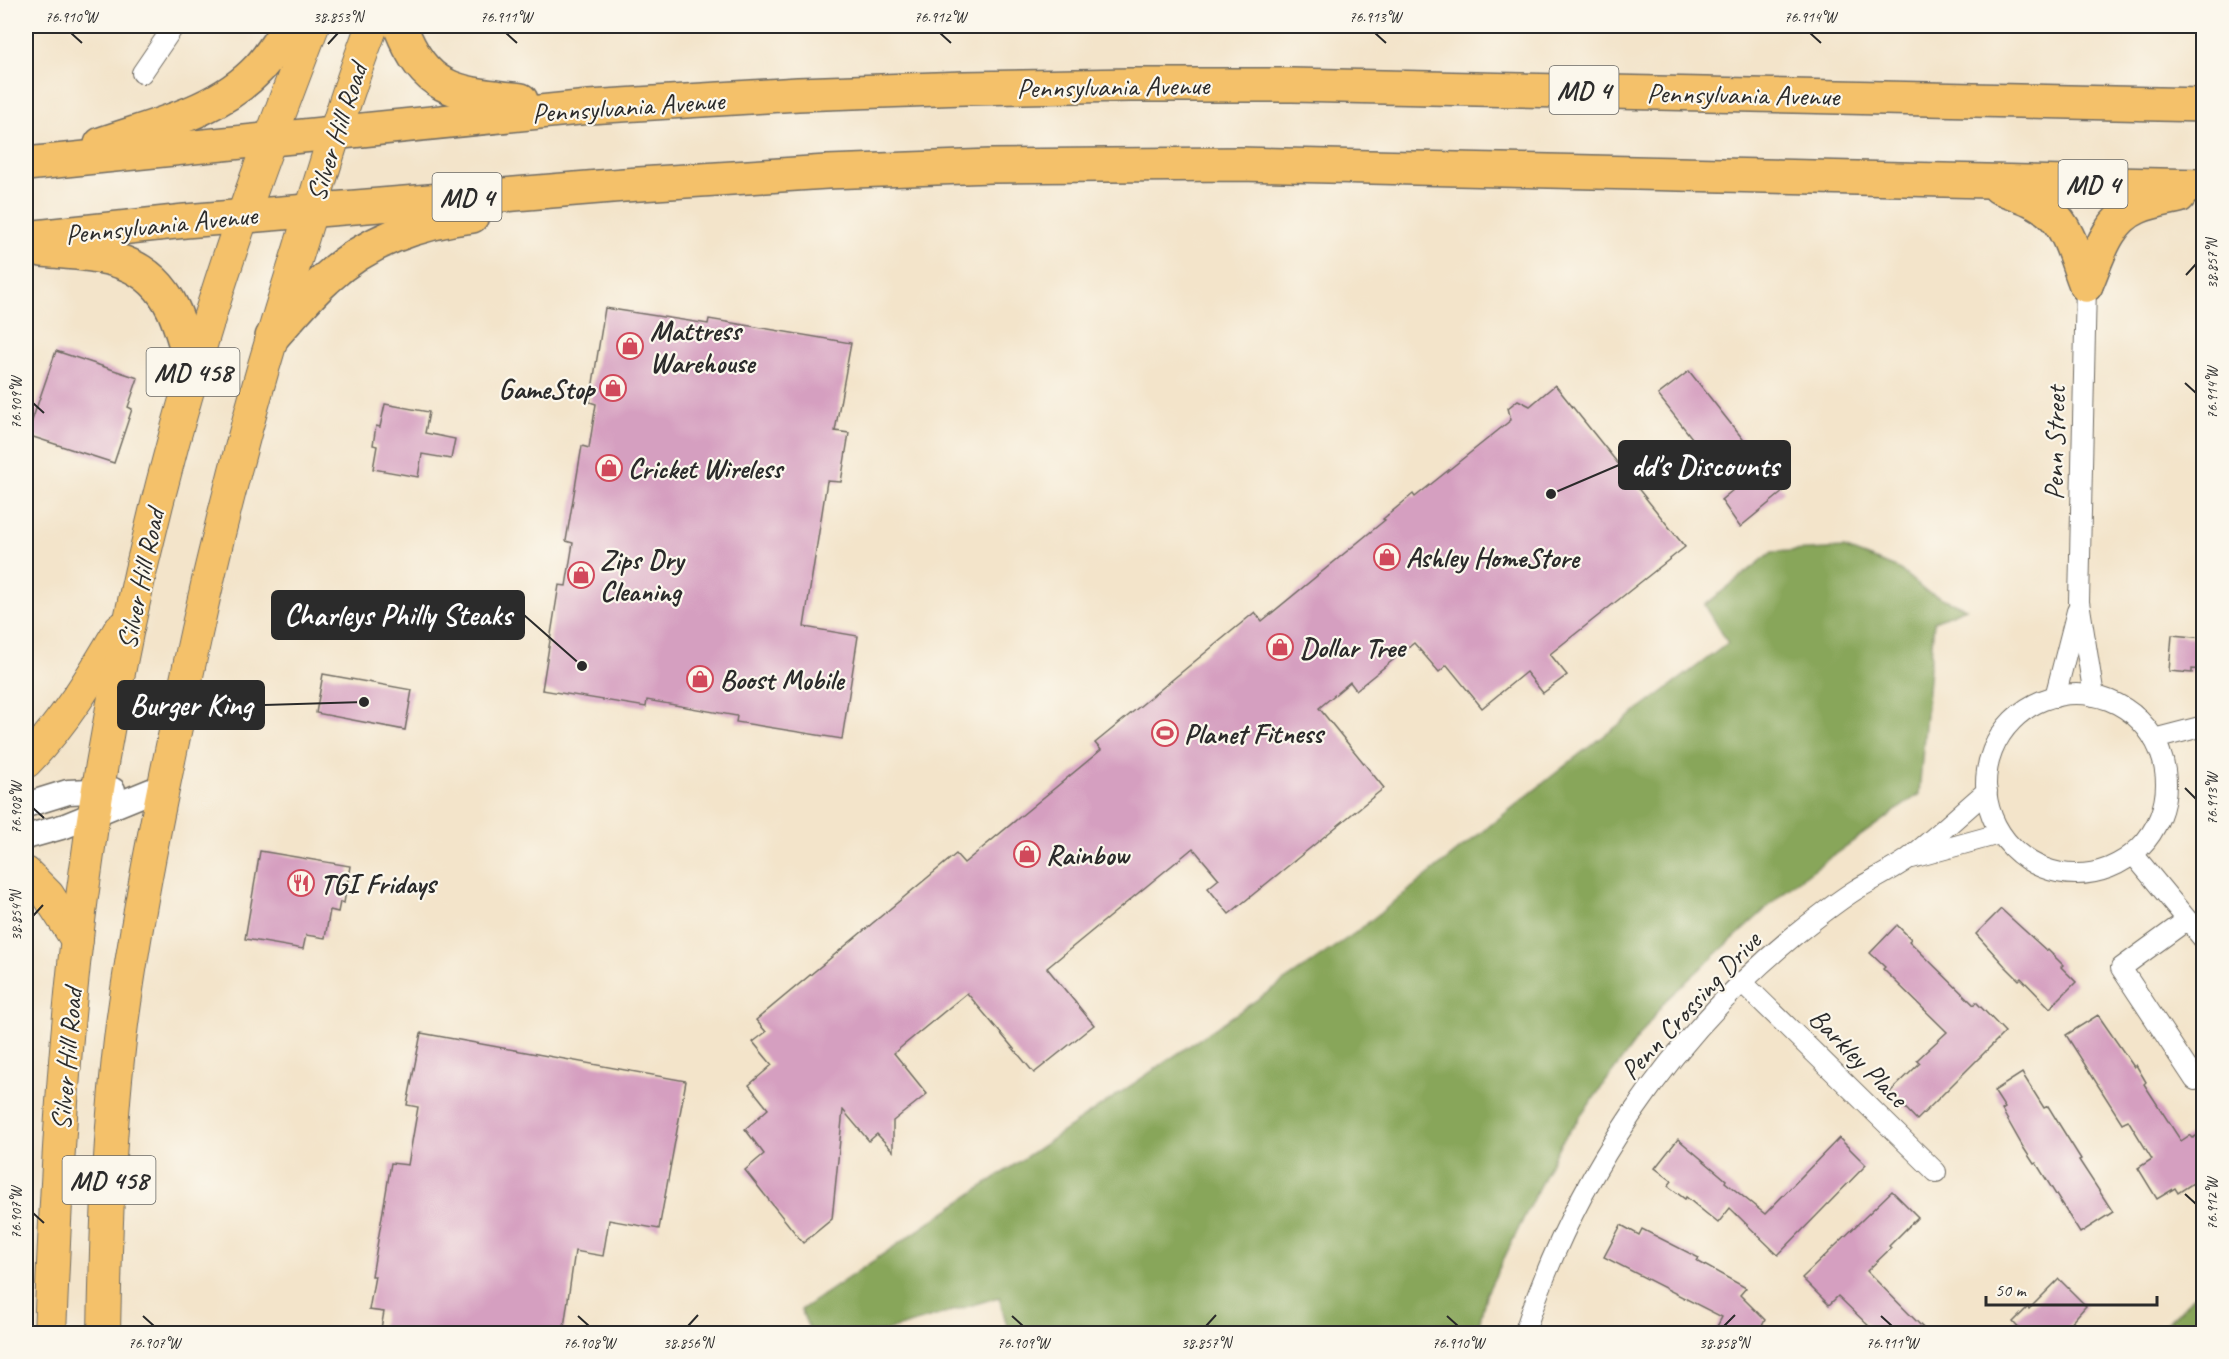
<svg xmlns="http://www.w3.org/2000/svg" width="2229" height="1359" font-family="Caveat,sans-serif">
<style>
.forest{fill:#88a65a;stroke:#5a6842;stroke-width:1.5}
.building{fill:#d59fc0}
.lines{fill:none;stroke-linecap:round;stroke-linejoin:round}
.minor-casing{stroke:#716c63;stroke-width:22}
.tertiary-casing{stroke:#716c63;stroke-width:27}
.primary-casing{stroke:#716c63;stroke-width:34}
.trunk-casing{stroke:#716c63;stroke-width:36}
.minor{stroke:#fff;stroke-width:20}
.tertiary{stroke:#fff;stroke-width:24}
.primary{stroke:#f4c16a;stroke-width:32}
.trunk{stroke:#f4c16a;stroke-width:33}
.ticks{fill:none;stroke:#2b2b2b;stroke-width:2}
.labels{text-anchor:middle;stroke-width:4.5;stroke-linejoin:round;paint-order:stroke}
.shield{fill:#fbf7ec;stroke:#696865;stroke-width:1.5}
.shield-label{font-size:27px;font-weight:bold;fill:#2b2b2b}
.street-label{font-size:28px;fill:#2b2b2b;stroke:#fbf7ec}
.poi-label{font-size:28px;font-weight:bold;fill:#2b2b2b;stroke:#fbf7ec;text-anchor:start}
.leader{fill:none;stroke:#2b2b2b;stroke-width:2}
.callout-dot{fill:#2b2b2b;stroke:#fbf7ec;stroke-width:2}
.callout{fill:#2b2b2b;stroke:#2b2b2b;stroke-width:2}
.callout-label{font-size:30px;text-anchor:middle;font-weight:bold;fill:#fff}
.neatline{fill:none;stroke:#2b2b2b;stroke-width:2}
.ticks-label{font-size:15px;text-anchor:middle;fill:#2b2b2b}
</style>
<rect width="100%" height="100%" fill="#fbf7ec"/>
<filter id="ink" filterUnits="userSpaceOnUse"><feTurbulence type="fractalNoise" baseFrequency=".0167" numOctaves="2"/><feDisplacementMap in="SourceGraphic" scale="12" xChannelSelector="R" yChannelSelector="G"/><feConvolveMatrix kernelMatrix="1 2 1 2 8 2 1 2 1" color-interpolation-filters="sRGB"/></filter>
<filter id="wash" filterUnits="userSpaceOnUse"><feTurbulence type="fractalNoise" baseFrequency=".008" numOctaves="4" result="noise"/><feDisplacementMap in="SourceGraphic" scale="24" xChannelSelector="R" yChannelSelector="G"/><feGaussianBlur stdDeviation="1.35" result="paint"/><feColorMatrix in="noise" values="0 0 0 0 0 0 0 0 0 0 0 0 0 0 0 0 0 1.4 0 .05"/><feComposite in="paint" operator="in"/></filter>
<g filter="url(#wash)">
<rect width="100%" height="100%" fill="#f3e4ca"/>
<!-- forest -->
<g class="forest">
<path d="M 1844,548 L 1899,569 L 1925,591 L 1966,608 L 1934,621 L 1919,794 L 1792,885 L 1665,1001 L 1560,1144 L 1486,1295 L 1477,1333 L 1009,1333 L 999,1297 L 879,1333 L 811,1333 L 801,1310 L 1355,933 L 1581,753 L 1728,643 L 1705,605 L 1772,552 Z"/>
<path d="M 2203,1287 L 2203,1333 L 2157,1333 Z"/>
</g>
<g id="blocks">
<!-- building -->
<g class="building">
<path d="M 605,308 L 708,324 L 709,319 L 851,343 L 835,431 L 849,433 L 841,482 L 827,481 L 804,627 L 858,636 L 842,739 L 736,722 L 737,716 L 647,700 L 646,707 L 542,690 L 559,585 L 566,586 L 573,543 L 566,541 L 582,446 L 589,448 L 596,404 L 590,402 Z"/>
<path d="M 56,351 L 138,378 L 128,407 L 132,409 L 114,463 L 27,435 Z"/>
<path d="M 1689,371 L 1784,491 L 1740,527 L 1721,500 L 1733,490 L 1658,395 Z"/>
<path d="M 1555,385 L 1685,547 L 1550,654 L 1567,675 L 1543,693 L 1526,672 L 1482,708 L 1447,665 L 1439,672 L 1414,643 L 1356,690 L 1350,682 L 1319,708 L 1384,788 L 1229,914 L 1208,888 L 1219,879 L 1193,848 L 1047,968 L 1094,1025 L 1034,1073 L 967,993 L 894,1053 L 927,1094 L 893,1121 L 893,1151 L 877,1134 L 869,1141 L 843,1110 L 832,1219 L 803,1243 L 745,1170 L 764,1154 L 745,1129 L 768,1109 L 749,1085 L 772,1065 L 753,1042 L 766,1032 L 756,1020 L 956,854 L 964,863 L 1101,750 L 1095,743 L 1255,612 L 1262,621 L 1385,520 L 1383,519 L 1413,494 L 1415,497 L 1511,420 L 1508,408 L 1518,400 L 1530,406 Z"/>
<path d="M 385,404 L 429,412 L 425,433 L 455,439 L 451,459 L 422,454 L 418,477 L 373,469 L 377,446 L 373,445 L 376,426 L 380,427 Z"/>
<path d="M 2172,635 L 2204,638 L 2204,670 L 2192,669 L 2192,673 L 2169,671 Z"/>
<path d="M 323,674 L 412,690 L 405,730 L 316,713 Z"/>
<path d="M 260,851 L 350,866 L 344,903 L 340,902 L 338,912 L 330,910 L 325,938 L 306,935 L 303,949 L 245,939 Z"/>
<path d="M 2001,909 L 2047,951 L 2048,950 L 2063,965 L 2061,967 L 2076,982 L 2050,1008 L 2021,978 L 2019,980 L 2005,966 L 1976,934 Z"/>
<path d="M 1897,925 L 1911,939 L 1909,941 L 1974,1005 L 1976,1002 L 2005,1032 L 1917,1120 L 1890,1092 L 1920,1063 L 1917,1060 L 1947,1032 L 1883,969 L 1885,967 L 1870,953 Z"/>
<path d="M 2098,1015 L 2134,1067 L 2136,1065 L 2146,1082 L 2144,1084 L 2181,1141 L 2190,1135 L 2193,1138 L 2204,1131 L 2204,1176 L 2178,1193 L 2175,1188 L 2157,1199 L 2138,1168 L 2152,1159 L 2128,1120 L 2122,1123 L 2066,1035 Z"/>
<path d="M 421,1033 L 686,1081 L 659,1229 L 609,1220 L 603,1256 L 575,1251 L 563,1334 L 380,1334 L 384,1312 L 369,1310 L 375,1276 L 372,1276 L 391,1163 L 408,1165 L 418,1107 L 407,1105 Z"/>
<path d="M 2022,1073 L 2044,1108 L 2048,1106 L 2059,1124 L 2081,1159 L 2079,1160 L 2113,1212 L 2080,1233 L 2036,1163 L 2034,1164 L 2023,1147 L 2002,1110 L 2005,1108 L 1994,1091 Z"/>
<path d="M 1839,1138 L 1866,1165 L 1778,1255 L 1730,1208 L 1718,1223 L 1686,1197 L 1685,1199 L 1668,1186 L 1672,1181 L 1655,1168 L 1678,1139 L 1726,1180 L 1725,1182 L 1765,1214 Z"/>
<path d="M 1892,1191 L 1918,1217 L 1889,1246 L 1891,1248 L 1867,1271 L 1929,1334 L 1877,1334 L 1838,1296 L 1829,1305 L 1802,1278 Z"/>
<path d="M 1621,1225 L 1639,1235 L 1642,1229 L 1699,1258 L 1697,1261 L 1746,1288 L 1740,1295 L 1765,1320 L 1758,1334 L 1713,1334 L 1722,1317 L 1604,1257 Z"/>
<path d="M 2059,1279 L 2086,1306 L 2061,1334 L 2024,1334 L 2013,1322 L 2028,1307 L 2029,1309 Z"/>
</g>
</g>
</g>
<g filter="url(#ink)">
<use href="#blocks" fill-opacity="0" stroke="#716c63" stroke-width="1.5"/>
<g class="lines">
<defs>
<g id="minor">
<path d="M 142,73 L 174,26"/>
<path d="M 2086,285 L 2079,602 L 2094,696"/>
<circle cx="2076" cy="784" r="90"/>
<path d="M 2055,697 L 2077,611"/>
<path d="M 2154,739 L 2204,726"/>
<path d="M 2133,854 L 2204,940"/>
<path d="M 1912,858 L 1999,834"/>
<path d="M 2187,920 L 2121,968 L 2195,1080 L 2204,1074"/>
<path d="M 1742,982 L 1936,1172"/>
<path d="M 1524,1334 C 1574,1179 1669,1038 1795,935 C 1815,919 1836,902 1857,889 C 1874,879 1892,870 1908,859 C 1935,838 1961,813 1987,791"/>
</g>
<g id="tertiary">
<path d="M 26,805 L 68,792 L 113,790"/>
<path d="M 26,837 L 65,826 L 163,786"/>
</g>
<g id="primary">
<path d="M 26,762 C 64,723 92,677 120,629"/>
<path d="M 26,873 L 48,895 L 77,940"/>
<path d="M 50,1334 C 56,1187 63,1042 82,897 C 105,719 143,541 194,369 C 227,253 270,138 313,26"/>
<path d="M 104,1334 C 106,1230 109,1127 122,1024 C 140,893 168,763 196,634 C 224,504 259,376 299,250 C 322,175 344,99 372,26"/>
</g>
<g id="trunk">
<path d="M 400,26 C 426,93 457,93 521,100"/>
<path d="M 101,144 C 156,125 218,112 259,68 C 271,55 280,40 289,26"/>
<path d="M 26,164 L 589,107 L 798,94 L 964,88 L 1130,85 L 1292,85 L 2204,105"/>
<path d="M 1999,187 C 2016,194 2036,199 2050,212 C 2070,229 2076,261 2086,285"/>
<path d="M 26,238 L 185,221 L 624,185 L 827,172 L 991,166 L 1240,164 L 2204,186"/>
<path d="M 42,250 C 95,255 147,254 173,309 C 182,328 187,350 193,371"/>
<path d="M 2086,285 C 2098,257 2107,220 2138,207 C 2151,201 2166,199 2179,196"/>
<path d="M 272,337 C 290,317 306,297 326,279 C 365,242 419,222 472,216"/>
</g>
</defs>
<!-- minor casing -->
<use href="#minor" class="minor-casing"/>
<!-- tertiary casing -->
<use href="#tertiary" class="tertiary-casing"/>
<!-- primary casing -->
<use href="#primary" class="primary-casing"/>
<!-- trunk casing -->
<use href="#trunk" class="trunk-casing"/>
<!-- minor -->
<use href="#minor" class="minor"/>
<!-- tertiary -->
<use href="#tertiary" class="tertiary"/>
<!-- primary -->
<use href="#primary" class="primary"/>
<!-- trunk -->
<use href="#trunk" class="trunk"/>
</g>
</g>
<!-- ticks -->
<path class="ticks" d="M 71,33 L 82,43M 506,33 L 517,43M 940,33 L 951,43M 1375,33 L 1386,43M 1810,33 L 1821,43M 328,44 L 338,33M 2186,275 L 2196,264M 2185,383 L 2196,393M 33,403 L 44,413M 2185,788 L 2196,799M 33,808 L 44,818M 33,916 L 43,905M 2185,1194 L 2196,1204M 33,1213 L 44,1223M 143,1316 L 154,1326M 578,1316 L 589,1326M 1012,1316 L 1023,1326M 1447,1316 L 1458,1326M 1881,1316 L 1892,1326M 688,1326 L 698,1315M 1206,1326 L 1216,1315M 1724,1326 L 1735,1315"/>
<!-- icons -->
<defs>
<symbol id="shop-ring" viewBox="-11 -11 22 22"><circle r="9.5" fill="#fbf7ec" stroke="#d1495b" stroke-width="1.5"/><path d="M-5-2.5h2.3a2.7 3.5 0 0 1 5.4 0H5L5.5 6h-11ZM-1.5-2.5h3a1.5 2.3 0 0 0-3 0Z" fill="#d1495b"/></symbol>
<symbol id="stadium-ring" viewBox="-11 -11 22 22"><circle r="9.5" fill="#fbf7ec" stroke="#d1495b" stroke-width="1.5"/><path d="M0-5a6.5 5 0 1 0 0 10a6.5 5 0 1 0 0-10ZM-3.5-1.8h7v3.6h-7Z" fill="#d1495b"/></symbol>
<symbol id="restaurant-ring" viewBox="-11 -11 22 22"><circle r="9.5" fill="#fbf7ec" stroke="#d1495b" stroke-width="1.5"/><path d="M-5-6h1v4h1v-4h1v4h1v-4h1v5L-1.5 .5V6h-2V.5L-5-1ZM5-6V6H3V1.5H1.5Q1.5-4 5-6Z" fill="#d1495b"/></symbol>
</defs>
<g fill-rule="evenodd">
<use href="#shop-ring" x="615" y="331" width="30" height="30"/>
<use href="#shop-ring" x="598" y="373" width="30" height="30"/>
<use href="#shop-ring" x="594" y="453" width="30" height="30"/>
<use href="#shop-ring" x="1372" y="542" width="30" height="30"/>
<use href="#shop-ring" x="566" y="560" width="30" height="30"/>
<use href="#shop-ring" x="1265" y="632" width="30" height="30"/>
<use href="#shop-ring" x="685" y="664" width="30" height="30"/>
<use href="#stadium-ring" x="1150" y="718" width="30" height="30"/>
<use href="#shop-ring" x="1012" y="839" width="30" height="30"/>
<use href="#restaurant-ring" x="286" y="868" width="30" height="30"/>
</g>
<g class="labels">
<!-- shield labels -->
<g class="shield">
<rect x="1549.5" y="66" width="69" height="48" rx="4.5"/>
<rect x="2058.5" y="160" width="69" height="48" rx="4.5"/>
<rect x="432.5" y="173" width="69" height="48" rx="4.5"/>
<rect x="146.5" y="348" width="93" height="48" rx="4.5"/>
<rect x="62.5" y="1156" width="93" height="48" rx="4.5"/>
</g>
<g class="shield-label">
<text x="1584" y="99">MD 4</text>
<text x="2093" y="193">MD 4</text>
<text x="467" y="206">MD 4</text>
<text x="193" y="381">MD 458</text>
<text x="109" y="1189">MD 458</text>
</g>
<!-- street labels -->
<g class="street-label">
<text transform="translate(1113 86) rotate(-1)" y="10">Pennsylvania Avenue</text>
<text transform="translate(1743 94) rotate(1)" y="10">Pennsylvania Avenue</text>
<text transform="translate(628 106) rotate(-4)" y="10">Pennsylvania Avenue</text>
<text transform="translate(336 132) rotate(-72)" y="10">Silver Hill Road</text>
<text transform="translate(161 224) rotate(-6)" y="10">Pennsylvania Avenue</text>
<text transform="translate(2054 443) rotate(-89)" y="10">Penn Street</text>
<text transform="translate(140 579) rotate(-78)" y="10">Silver Hill Road</text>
<text transform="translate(1690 1005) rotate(-47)" y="10">Penn Crossing Drive</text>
<text transform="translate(1859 1057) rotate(45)" y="10">Barkley Place</text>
<text transform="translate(66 1059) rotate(-85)" y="10">Silver Hill Road</text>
</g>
<!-- poi labels -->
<g class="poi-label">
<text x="650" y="340">Mattress<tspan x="650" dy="32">Warehouse</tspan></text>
<text x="594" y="398" text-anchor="end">GameStop</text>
<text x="628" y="478">Cricket Wireless</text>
<text x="1406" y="567">Ashley HomeStore</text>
<text x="600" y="569">Zips Dry<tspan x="600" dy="32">Cleaning</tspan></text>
<text x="1300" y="657">Dollar Tree</text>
<text x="720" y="689">Boost Mobile</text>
<text x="1184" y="743">Planet Fitness</text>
<text x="1046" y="864">Rainbow</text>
<text x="320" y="893">TGI Fridays</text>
</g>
</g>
<!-- callouts -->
<path class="leader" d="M1551 494L1619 465M582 666L524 615M364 702L264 705"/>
<g class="callout-dot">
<circle cx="1551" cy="494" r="6"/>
<circle cx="582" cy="666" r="6"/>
<circle cx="364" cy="702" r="6"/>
</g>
<g class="callout">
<rect x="1619" y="441" width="171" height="48" rx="6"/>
<rect x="272" y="591" width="252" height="48" rx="6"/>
<rect x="118" y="681" width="146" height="48" rx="6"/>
</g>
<g class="callout-label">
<text x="1705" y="476">dd's Discounts</text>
<text x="398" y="625">Charleys Philly Steaks</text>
<text x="191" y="715">Burger King</text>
</g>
<!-- margin -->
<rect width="2229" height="1359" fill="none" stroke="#fbf7ec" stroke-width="66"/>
<!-- scale -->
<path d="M1986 1296v9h171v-9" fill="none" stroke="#2b2b2b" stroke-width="3"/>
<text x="1995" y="1296" font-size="18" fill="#2b2b2b" stroke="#fbf7ec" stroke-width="4.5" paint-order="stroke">50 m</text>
<rect x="33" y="33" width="2163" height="1293" class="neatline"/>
<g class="ticks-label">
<text x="71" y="22">76.910°W</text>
<text x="338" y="22">38.853°N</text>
<text x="506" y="22">76.911°W</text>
<text x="940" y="22">76.912°W</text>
<text x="1375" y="22">76.913°W</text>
<text x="1810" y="22">76.914°W</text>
<text transform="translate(2212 264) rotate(-90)" y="5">38.857°N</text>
<text transform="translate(2212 393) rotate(-90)" y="5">76.914°W</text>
<text transform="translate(16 403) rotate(-90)" y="5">76.909°W</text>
<text transform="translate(2212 799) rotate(-90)" y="5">76.913°W</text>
<text transform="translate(16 808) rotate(-90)" y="5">76.908°W</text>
<text transform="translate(16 916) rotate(-90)" y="5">38.854°N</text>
<text transform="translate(2212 1204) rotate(-90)" y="5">76.912°W</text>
<text transform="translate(16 1213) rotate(-90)" y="5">76.907°W</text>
<text x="154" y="1348">76.907°W</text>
<text x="589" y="1348">76.908°W</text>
<text x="688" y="1348">38.856°N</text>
<text x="1023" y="1348">76.909°W</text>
<text x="1206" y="1348">38.857°N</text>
<text x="1458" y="1348">76.910°W</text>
<text x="1724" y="1348">38.858°N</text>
<text x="1892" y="1348">76.911°W</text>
</g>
</svg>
